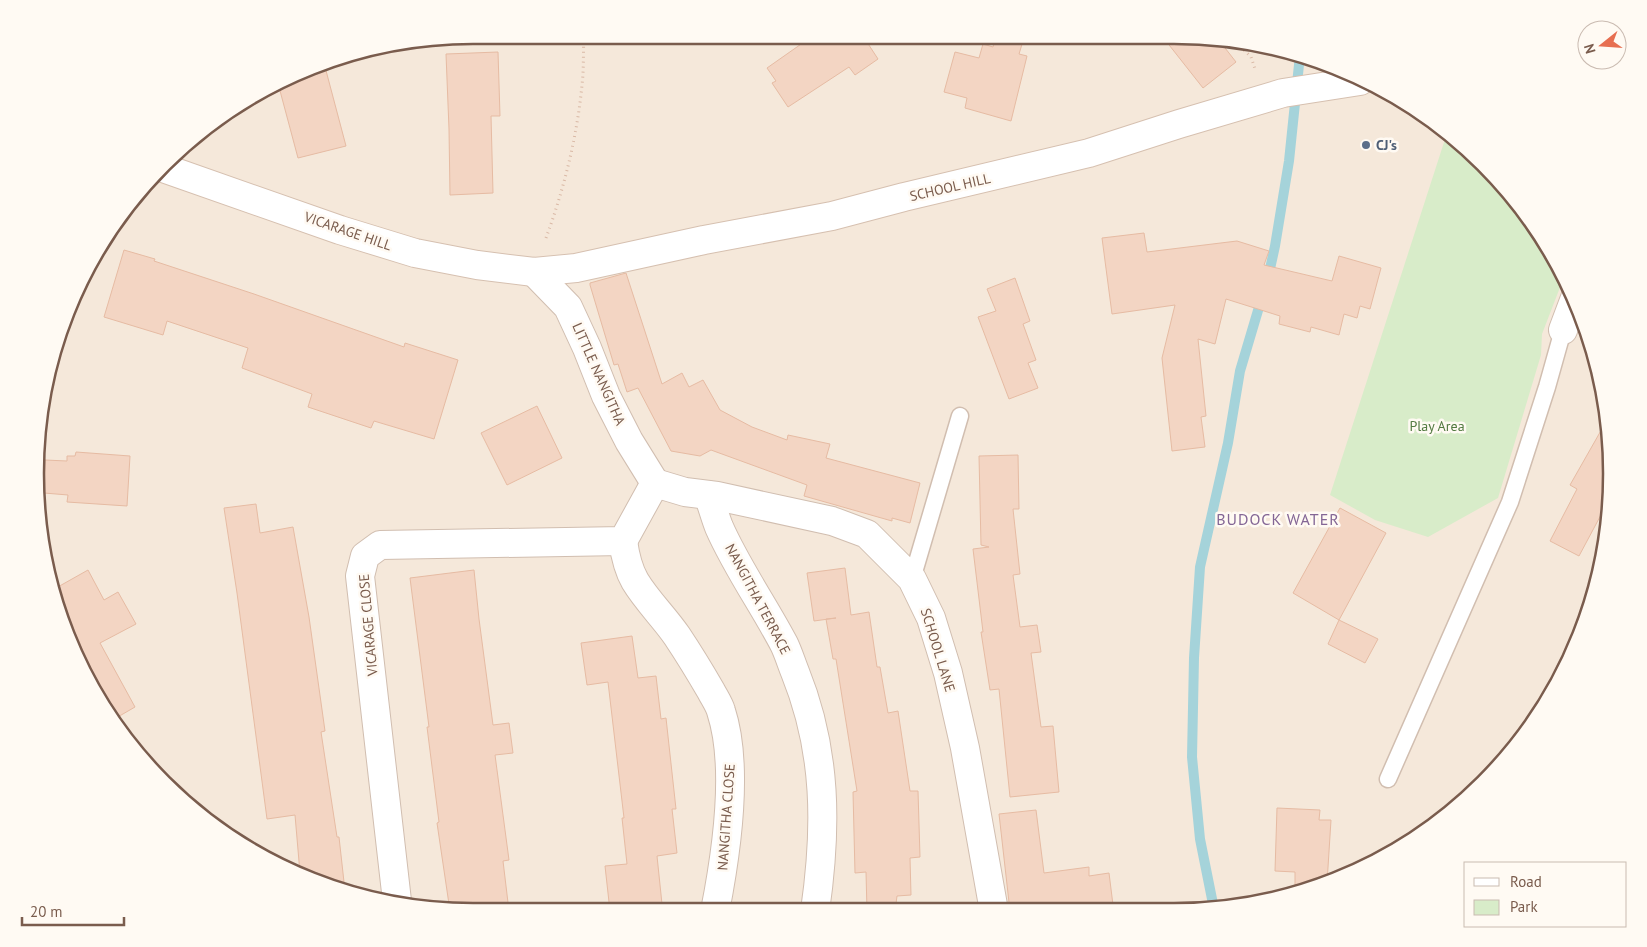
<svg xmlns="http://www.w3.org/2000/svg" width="1647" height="947" font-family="'PT Sans',sans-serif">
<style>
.residential{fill:#f5e8da}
.green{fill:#d8ecc9}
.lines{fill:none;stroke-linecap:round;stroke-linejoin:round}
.stream{stroke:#a5d3da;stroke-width:10}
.building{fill:#f3d5c3;stroke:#e6bba3}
.lane-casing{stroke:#d1beb0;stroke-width:19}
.street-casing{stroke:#d1beb0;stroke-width:30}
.secondary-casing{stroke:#d6c0b0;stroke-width:30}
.path{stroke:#d9b8a5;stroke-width:3;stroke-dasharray:1 4;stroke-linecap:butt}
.lane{stroke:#fff;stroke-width:16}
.street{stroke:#fff;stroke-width:28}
.secondary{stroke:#fff;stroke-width:28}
.service-dot{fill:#5c6f8a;stroke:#fffaf3;stroke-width:2}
.labels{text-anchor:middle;stroke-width:5;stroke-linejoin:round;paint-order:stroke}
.service-label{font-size:14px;font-weight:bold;fill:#4e5e75;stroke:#fffaf3;text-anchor:start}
.street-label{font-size:14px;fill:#7a5c4d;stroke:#fffaf3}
.park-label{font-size:14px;fill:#537a41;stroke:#fffaf3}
.quarter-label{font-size:16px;letter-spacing:1px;fill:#846695;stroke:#fffaf3}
.rim{fill:none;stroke:#7a5c4d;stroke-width:2.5}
</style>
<rect width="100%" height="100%" fill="#fdf6ec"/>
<!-- residential -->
<path class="residential" d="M 474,35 L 1202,36 L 1314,58 L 1417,109 L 1483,163 L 1538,230 L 1579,305 L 1604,388 L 1612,473 L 1604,559 L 1579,641 L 1538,717 L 1483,784 L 1393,853 L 1314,889 L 1202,911 L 445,911 L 332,889 L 230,838 L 144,762 L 68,641 L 36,502 L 50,360 L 109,230 L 207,125 L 333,58 Z"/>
<!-- green -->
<path class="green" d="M 1447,133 L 1483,163 L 1538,230 L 1564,277 L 1542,334 L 1541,355 L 1498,498 L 1428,537 L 1375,520 L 1330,495 Z"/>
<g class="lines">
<!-- stream -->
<g class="stream">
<path d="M 1268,278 L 1275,246 L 1289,161 L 1300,55"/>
<path d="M 1214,909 L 1200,839 L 1192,757 L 1194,658 L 1200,567 L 1228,443 L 1240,371 L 1262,297"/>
</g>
</g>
<!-- building -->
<g class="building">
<path d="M 814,35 L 863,36 L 878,59 L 855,75 L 849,67 L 788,107 L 772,83 L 776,81 L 767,68 Z"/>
<path d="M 996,36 L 1004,36 L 1023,41 L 1019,54 L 1027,56 L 1011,121 L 965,108 L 967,98 L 944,92 L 955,52 L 979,58 L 983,44 L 993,47 Z"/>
<path d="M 1162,36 L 1202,36 L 1218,39 L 1236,62 L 1203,88 Z"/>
<path d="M 498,52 L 500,116 L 491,116 L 493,193 L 450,195 L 449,129 L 446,54 Z"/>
<path d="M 324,63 L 346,146 L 298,158 L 279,87 Z"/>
<path d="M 1144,233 L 1147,252 L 1237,241 L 1269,251 L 1264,265 L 1332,281 L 1339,256 L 1381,268 L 1370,309 L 1360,306 L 1357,318 L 1344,314 L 1339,335 L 1311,327 L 1310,332 L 1279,324 L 1280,316 L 1226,299 L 1215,344 L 1198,339 L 1206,416 L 1201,417 L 1205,447 L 1172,451 L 1162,358 L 1175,305 L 1112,314 L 1102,238 Z"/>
<path d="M 124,250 L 155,259 L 154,261 L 254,294 L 404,347 L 405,343 L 458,360 L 434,439 L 374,421 L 371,428 L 308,407 L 312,394 L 242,368 L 248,348 L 167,321 L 163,335 L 104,317 Z"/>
<path d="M 626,273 L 662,384 L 682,373 L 689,387 L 703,380 L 720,410 L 752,427 L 787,440 L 788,435 L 830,444 L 826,458 L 920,483 L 910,523 L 892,518 L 892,521 L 804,496 L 807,485 L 711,450 L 700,456 L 671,451 L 638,388 L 627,392 L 618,364 L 614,365 L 590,285 L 590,283 Z"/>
<path d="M 1015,278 L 1030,321 L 1023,324 L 1036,360 L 1028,363 L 1038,388 L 1009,399 L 978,317 L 996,311 L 987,289 Z"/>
<path d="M 537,406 L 562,458 L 507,485 L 481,433 Z"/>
<path d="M 1607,420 L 1612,473 L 1610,498 L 1579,556 L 1550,541 L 1577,489 L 1570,485 Z"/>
<path d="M 76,452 L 130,456 L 127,506 L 67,502 L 68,495 L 44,493 L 45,460 L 67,461 L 67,456 L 75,456 Z"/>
<path d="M 1018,455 L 1019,509 L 1013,509 L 1020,574 L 1013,575 L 1020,627 L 1037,625 L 1041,652 L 1031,653 L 1041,727 L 1053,726 L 1059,792 L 1010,797 L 999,689 L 990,690 L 981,632 L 983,632 L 973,549 L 989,547 L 981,545 L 979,456 Z"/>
<path d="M 256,504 L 260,533 L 293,527 L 309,617 L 325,731 L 321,732 L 337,837 L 339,837 L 345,891 L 332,889 L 300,873 L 295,815 L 267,819 L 237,593 L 224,508 Z"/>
<path d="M 1340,508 L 1386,533 L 1339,620 L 1293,593 Z"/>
<path d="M 845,568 L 851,615 L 869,612 L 877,667 L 880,667 L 888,713 L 898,711 L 910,791 L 918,791 L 920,857 L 910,858 L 911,895 L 897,896 L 895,911 L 867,911 L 866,872 L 855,873 L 853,792 L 857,791 L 836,659 L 833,659 L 826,619 L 836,618 L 814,621 L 807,573 Z"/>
<path d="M 88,570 L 104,600 L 118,592 L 136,624 L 100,643 L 135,707 L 116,718 L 68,641 L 56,588 Z"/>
<path d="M 474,570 L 479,619 L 493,725 L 509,723 L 513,753 L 495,755 L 509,860 L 503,861 L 509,911 L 450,911 L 437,823 L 439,822 L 427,727 L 429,727 L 410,578 Z"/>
<path d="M 1339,620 L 1378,639 L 1365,663 L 1328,644 Z"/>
<path d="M 632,636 L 638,678 L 656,676 L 661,719 L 666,718 L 676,809 L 672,809 L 677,853 L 657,856 L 662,904 L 645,906 L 646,911 L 610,911 L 605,866 L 627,864 L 622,818 L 624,818 L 608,682 L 587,685 L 581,643 Z"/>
<path d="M 1277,808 L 1320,810 L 1319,820 L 1331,820 L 1327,883 L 1310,890 L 1295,889 L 1295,872 L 1275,871 Z"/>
<path d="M 1036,810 L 1044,873 L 1089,867 L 1089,876 L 1109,873 L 1113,905 L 1094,907 L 1094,911 L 1010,911 L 999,814 Z"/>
</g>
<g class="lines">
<defs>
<g id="lane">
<path d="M 912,579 L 960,416"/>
<path d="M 1388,779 L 1510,502 L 1547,387 L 1563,330"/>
</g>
<g id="street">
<path d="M 534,272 L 568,307 L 587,348 L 606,396 L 629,441 L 655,483"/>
<path d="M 1563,330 L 1575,298"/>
<path d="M 655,483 L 685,492 L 717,496 L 832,521 L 867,534 L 912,579 L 931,618 L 948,673 L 965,748 L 994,911"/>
<path d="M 708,495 C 712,505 715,517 719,527 C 737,568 763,604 784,644 C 788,652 791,662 795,672 C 827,751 827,828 815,911"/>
<path d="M 623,541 C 625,555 628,569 635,581 C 647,601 664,617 677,636 C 689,654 700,672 711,691 C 714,697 719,704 721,711 C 739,766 726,855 715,911"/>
<path d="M 397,901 L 360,576 L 365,556 L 380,545 L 623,541 L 655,483"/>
</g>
<path id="secondary" d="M 166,169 L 340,230 L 415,253 L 477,265 L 534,272 L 576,268 L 704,240 L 832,216 L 904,197 L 1089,153 L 1179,124 L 1283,93 L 1360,81"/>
</defs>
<!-- lane casing -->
<use href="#lane" class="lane-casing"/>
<!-- street casing -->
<use href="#street" class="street-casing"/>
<!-- secondary casing -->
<use href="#secondary" class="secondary-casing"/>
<!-- path -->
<g class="path">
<path d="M 1237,43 L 1251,57 L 1255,69"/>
<path d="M 546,238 C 564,189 577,137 582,85 C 584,69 583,52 584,35"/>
</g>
<!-- lane -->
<use href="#lane" class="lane"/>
<!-- street -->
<use href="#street" class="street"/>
<!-- secondary -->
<use href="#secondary" class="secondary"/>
</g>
<!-- markers -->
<circle class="service-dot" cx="1366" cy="145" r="5"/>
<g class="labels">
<!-- service labels -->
<g class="service-label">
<text x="1376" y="150">CJ's</text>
</g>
<!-- street labels -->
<g class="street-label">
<text transform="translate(950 187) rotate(-13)" y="5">SCHOOL HILL</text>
<text transform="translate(348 231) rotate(19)" y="5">VICARAGE HILL</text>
<text transform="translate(599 374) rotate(66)" y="5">LITTLE NANGITHA</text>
<text transform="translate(758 599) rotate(62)" y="5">NANGITHA TERRACE</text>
<text transform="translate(368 625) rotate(-95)" y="5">VICARAGE CLOSE</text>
<text transform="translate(938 650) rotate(73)" y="5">SCHOOL LANE</text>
<text transform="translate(726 817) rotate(-86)" y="5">NANGITHA CLOSE</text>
</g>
<!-- park labels -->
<g class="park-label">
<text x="1437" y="431">Play Area</text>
</g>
<!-- quarter labels -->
<g class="quarter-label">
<text x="1278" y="525">BUDOCK WATER</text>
</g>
</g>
<!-- crop -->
<path d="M0 0H1647V947H0ZM473 44H1174A429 429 0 0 1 1603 473V474A429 429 0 0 1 1174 903H473A429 429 0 0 1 44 474V473A429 429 0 0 1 473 44Z" fill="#fffaf3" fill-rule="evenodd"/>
<path class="rim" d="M473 44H1174A429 429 0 0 1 1603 473V474A429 429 0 0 1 1174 903H473A429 429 0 0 1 44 474V473A429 429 0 0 1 473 44Z"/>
<!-- legend -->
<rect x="1464" y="862" width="162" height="65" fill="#fffaf3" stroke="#cabbb1"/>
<rect x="1474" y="878" width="25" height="8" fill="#ffffff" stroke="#cabbb1"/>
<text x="1510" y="887" font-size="15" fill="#7a5c4d">Road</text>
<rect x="1474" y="900" width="25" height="15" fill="#d8ecc9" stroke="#cabbb1"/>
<text x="1510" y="912" font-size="15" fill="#7a5c4d">Park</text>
<!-- north arrow -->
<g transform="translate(1602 45) rotate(253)"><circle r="24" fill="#fffaf3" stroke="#cabbb1"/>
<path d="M0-4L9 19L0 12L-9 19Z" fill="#e76f51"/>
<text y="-8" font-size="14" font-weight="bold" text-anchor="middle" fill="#7a5c4d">N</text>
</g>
<!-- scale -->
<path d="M22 917v8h102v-8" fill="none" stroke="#7a5c4d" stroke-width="2.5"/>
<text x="30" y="917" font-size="15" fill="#7a5c4d" stroke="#fffaf3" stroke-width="4" paint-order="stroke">20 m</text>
</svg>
